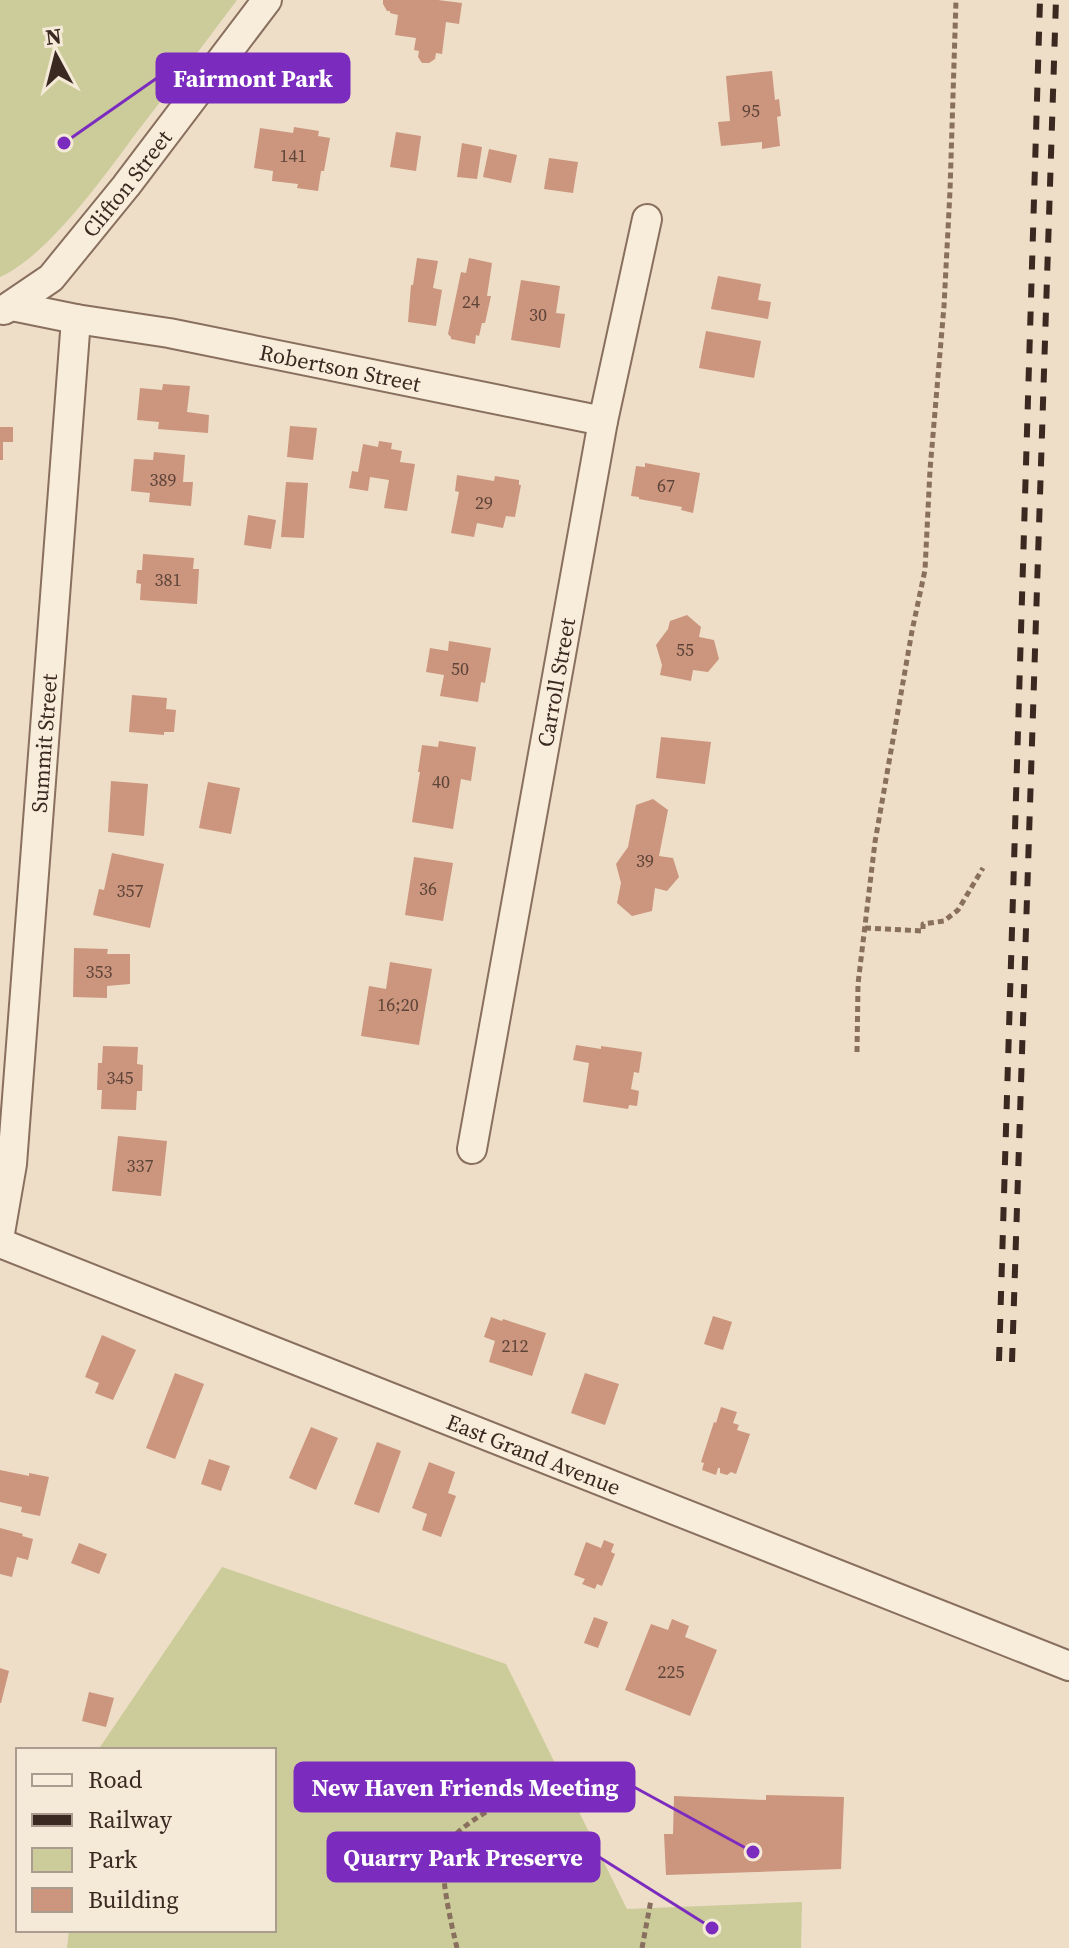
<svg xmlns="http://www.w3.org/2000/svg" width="1069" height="1948" viewBox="0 0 1069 1948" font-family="'Source Serif 4',serif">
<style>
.green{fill:#cccc9b}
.building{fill:#cb957e}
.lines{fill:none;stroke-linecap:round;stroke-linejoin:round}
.minor-casing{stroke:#896f5d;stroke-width:32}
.path{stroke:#896f5d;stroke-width:5;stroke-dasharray:6 4;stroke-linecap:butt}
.minor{stroke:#f8ecdb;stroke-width:28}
.rail{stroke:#3a2920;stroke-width:6;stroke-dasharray:14 14;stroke-linecap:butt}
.labels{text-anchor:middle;stroke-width:7;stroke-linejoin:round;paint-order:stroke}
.number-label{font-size:18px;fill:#5e4438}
.street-label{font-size:22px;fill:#3a2920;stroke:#f5e9d7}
.leader{fill:none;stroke:#7b2cbf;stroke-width:3}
.callout-dot{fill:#7b2cbf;stroke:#f5e9d7;stroke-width:3}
.callout{fill:#7b2cbf;stroke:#7b2cbf;stroke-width:3}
.callout-label{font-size:24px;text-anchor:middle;font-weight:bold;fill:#fff}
</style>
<rect width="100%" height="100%" fill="#eedec7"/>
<g class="green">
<path d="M0 0H237C204 44 171 88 137 132 105 175 49 255 0 277Z"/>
<path d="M222 1567 506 1664 627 1909 802 1902 801 1948H67L69 1930H274V1750H98Z"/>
</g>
<g class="building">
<path d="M383 0H438L462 3 459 24 446 22 442 54 436 53 435 59 429 63H422L418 57 419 51 414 50 416 38 395 35 398 15 390 13V11H387L383 4Z"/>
<path d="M772 71 775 100 779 99 781 116 777 117 780 146 762 149V142L721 146 718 122 730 121 726 76Z"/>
<path d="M294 127 319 131 318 136 330 138 324 171H321L318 191 297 188 298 184 272 181 273 171 254 168 260 128 293 133Z"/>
<path d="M396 132 421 136 416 171 390 167Z"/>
<path d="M462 143 482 147 477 179 457 177Z"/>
<path d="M489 149 517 155 511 183 483 177Z"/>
<path d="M549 158 578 162 573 193 544 189Z"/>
<path d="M417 258 438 261 433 288 442 290 436 326 408 322 411 285H413Z"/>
<path d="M469 258 492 263 487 296H491L485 323H482L479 336 476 335 475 344 451 339V337L448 334 461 272 466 273Z"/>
<path d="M718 276 761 284 758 300 771 302 768 319 711 309Z"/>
<path d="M521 280 560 286 556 313 565 314 560 348 511 340Z"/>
<path d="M706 331 761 341 754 378 699 368Z"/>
<path d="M163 384 190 386 187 412 209 415 208 433 158 429 159 422 137 420 140 388 162 390Z"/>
<path d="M290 426 317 428 313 460 287 457Z"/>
<path d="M0 427H13V442H3V460H0Z"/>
<path d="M379 441 392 443 391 449 402 451 400 462 415 464 407 511 384 508 389 480 370 477 368 491 349 488 352 471 358 472 363 444 378 447Z"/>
<path d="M154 452 185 455 183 482H193L191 506 149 502 150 493 131 491 134 459 153 460Z"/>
<path d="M645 463 700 473 693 513 681 510 682 507 639 499V497L631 496 636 466 645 467Z"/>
<path d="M457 475 494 481 495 476 519 480V485H521L515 517 506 516 503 528 477 523 474 537 451 533 459 492 455 491Z"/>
<path d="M286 482 308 483 304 538 281 537Z"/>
<path d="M248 515 276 520 271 549 244 545Z"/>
<path d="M143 554 194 558 193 569H199L197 604 140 600 141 584 136 583 137 570H142Z"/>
<path d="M687 615 701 627 699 637 714 640 719 659 708 672 693 670 691 681 660 675 662 665 656 645 668 629 670 621Z"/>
<path d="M449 641 491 648 485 683 481 682 478 702 440 696 444 675 426 672 430 648 448 651Z"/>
<path d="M132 695 167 698 166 709 176 710 174 732H164V735L129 732Z"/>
<path d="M661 737 711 742 705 784 656 778Z"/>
<path d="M439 741 476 747 471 781 461 779 453 829 412 822 420 772H418L422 745 438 747Z"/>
<path d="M111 781 148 784 144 836 108 832Z"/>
<path d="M208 782 240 788 231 834 199 828Z"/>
<path d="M653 799 668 810 659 856 673 858 679 877 667 891 655 888 652 911 632 916 617 903 621 883 616 864 628 847 636 805Z"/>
<path d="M112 853 164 864 150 928 93 915 99 889 104 890Z"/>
<path d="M414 857 453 863 443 921 405 915Z"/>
<path d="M74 948 108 949 107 954H130V984L107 986V998L73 997Z"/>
<path d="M390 962 432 969 419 1045 361 1036 369 986 386 989Z"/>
<path d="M576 1045 601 1049V1046L642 1052 639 1073 634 1072 631 1089 639 1091 637 1106 629 1105 628 1109 583 1102 589 1063 573 1060Z"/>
<path d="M103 1046 138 1047 137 1064 143 1065 142 1091H137L136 1110 101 1109 102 1090H97L98 1063H102Z"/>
<path d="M118 1136 167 1141 161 1196 112 1191Z"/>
<path d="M713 1316 732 1322 723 1350 704 1344Z"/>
<path d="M491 1317 502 1321 503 1319 546 1333 532 1376 489 1362 495 1341 484 1337Z"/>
<path d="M102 1335 136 1350 113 1400 95 1393 99 1383 85 1377Z"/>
<path d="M175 1373 204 1384 175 1459 146 1448Z"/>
<path d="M585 1373 619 1384 605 1425 571 1413Z"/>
<path d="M721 1407 737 1412 733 1423 739 1425 737 1430 750 1434 736 1474 731 1472 727 1475 720 1473V1468H718L716 1475 702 1470 704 1463 701 1462 714 1422 716 1423Z"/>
<path d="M311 1427 338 1438 316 1490 289 1478Z"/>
<path d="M377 1442 401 1451 379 1513 354 1504Z"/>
<path d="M209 1459 230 1466 221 1491 201 1484Z"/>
<path d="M429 1462 455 1472 448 1493 456 1496 441 1537 422 1530 427 1514 412 1508Z"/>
<path d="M0 1470 29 1476V1473L49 1477 40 1516 21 1512 22 1507 0 1502Z"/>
<path d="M0 1528 23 1534 22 1536 33 1539 28 1560 17 1557 12 1577 0 1574Z"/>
<path d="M604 1540 614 1544 611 1552 615 1554 602 1586 597 1584 595 1589 582 1584 585 1579 574 1575 586 1542 601 1548Z"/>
<path d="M79 1543 107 1554 99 1574 71 1563Z"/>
<path d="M594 1617 608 1622 598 1648 584 1643Z"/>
<path d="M672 1619 689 1626 685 1637 717 1650 690 1716 625 1690 651 1624 668 1630Z"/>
<path d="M0 1668 9 1671 1 1703H0Z"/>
<path d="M89 1692 114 1698 106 1727 82 1721Z"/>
<path d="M766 1795 844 1797 841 1869 666 1875 664 1834H673L674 1796 766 1800Z"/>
</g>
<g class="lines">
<defs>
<g id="minor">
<path id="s1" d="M12 306 76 319 169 333 603 421"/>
<path id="s2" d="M4 310 51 278 126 186 267 0"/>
<path id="s3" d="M472 1149 603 421 647 219"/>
<path id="s4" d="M0 1233 12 1164 76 319"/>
<path id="s5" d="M0 1243 1069 1666"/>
</g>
</defs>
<use href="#minor" class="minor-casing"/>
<g class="path">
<path d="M865 928 923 931V924L944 921 958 910 983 868"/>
<path d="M857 1052 858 984 875 842 912 631 925 570 930 470 944 306 950 191 956 0"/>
<path d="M457 1948C452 1927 437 1865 446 1847 456 1829 479 1817 495 1806"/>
<path d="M642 1948 651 1900"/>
</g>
<use href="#minor" class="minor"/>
<g class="rail">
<path d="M999 1361 1040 0"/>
<path d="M1012 1362 1056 0"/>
</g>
</g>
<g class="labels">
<g class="number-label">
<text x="751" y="117">95</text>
<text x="293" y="162">141</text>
<text x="471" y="308">24</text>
<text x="538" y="321">30</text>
<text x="163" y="486">389</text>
<text x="666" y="492">67</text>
<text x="484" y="509">29</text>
<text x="168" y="586">381</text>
<text x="685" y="656">55</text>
<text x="460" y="675">50</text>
<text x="441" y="788">40</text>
<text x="645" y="867">39</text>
<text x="428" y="895">36</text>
<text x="130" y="897">357</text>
<text x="99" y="978">353</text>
<text x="398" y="1011">16;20</text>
<text x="120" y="1084">345</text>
<text x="140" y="1172">337</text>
<text x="515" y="1352">212</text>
<text x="671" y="1678">225</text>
</g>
<g class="street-label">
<text dy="8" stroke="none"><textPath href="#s2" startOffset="178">Clifton Street</textPath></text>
<text dy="8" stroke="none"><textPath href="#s1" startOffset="334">Robertson Street</textPath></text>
<text dy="8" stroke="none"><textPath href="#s3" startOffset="474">Carroll Street</textPath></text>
<text dy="8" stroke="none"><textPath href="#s4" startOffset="492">Summit Street</textPath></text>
<text dy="8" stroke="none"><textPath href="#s5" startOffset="574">East Grand Avenue</textPath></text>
</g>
</g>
<path class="leader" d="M64 143L157 78M753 1852L634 1787M712 1928L599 1857"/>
<g class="callout-dot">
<circle cx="64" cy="143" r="8"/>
<circle cx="753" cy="1852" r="8"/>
<circle cx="712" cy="1928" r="8"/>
</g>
<g class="callout">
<rect x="157" y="54" width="192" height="48" rx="8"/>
<rect x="295" y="1763" width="339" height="48" rx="8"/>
<rect x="328" y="1833" width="271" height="48" rx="8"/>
</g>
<g class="callout-label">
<text x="253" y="87">Fairmont Park</text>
<text x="465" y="1796">New Haven Friends Meeting</text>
<text x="463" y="1866">Quarry Park Preserve</text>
</g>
<rect x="16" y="1748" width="260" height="184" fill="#f5e9d7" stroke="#aa9c8e" stroke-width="2"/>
<rect x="32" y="1774" width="40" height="12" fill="#f8ecdb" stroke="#aa9c8e" stroke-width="2"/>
<text x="88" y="1788" font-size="24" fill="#3a2920">Road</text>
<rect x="32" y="1814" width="40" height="12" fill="#3a2920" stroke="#aa9c8e" stroke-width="2"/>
<text x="88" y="1828" font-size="24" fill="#3a2920">Railway</text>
<rect x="32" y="1848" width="40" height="24" fill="#cccc9b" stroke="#aa9c8e" stroke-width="2"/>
<text x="88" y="1868" font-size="24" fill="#3a2920">Park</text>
<rect x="32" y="1888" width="40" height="24" fill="#cb957e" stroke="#aa9c8e" stroke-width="2"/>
<text x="88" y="1908" font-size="24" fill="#3a2920">Building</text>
<g transform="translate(56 56) rotate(353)" stroke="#f5e9d7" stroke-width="6" paint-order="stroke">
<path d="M0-6L14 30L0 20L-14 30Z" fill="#3a2920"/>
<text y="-12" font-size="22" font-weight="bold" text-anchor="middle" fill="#3a2920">N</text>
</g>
</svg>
